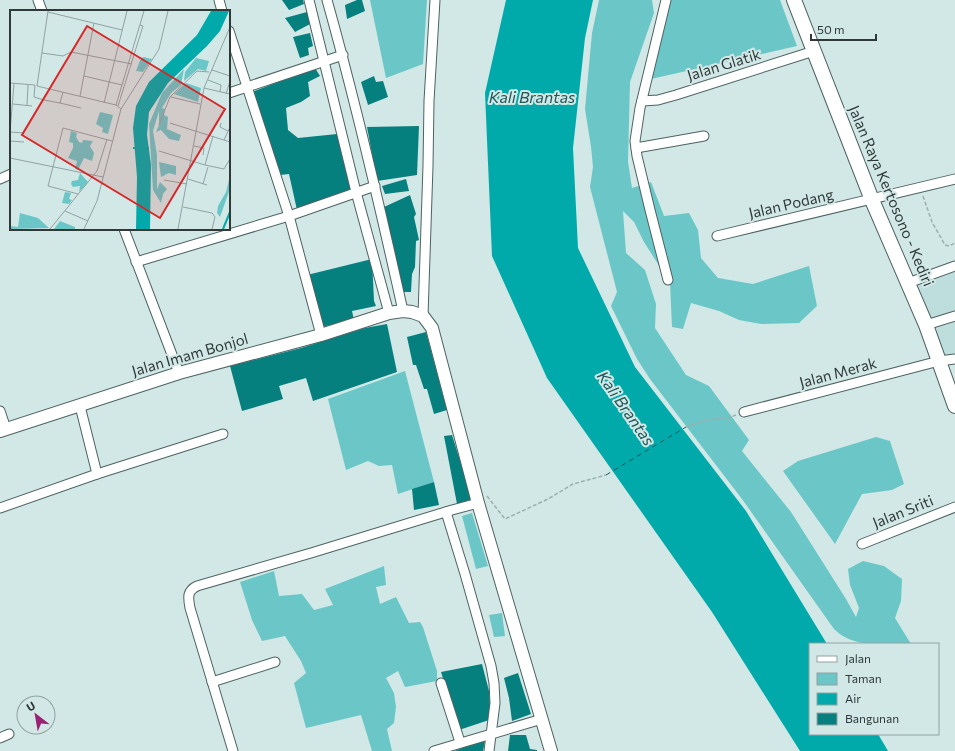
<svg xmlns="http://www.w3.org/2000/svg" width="955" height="751" viewBox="0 0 955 751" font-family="Commissioner,sans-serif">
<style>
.built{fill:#bddedd}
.green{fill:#6bc7c7}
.water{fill:#0aa}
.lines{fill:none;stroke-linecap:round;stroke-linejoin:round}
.ferry{stroke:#205858;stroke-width:1;stroke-dasharray:5 4;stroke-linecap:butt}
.building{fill:#067f7f}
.minor-casing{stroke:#4e6262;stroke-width:11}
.major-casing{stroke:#4e6262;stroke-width:14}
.highway-casing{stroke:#4e6262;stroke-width:16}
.path{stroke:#9dafae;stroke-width:1.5;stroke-dasharray:4 2;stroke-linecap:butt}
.minor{stroke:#fff;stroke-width:9}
.major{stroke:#fff;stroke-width:12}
.highway{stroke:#fff;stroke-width:14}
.labels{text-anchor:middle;stroke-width:4;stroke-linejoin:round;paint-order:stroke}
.street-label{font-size:15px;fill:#303938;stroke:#d1e8e7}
.water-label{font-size:16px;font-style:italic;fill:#205858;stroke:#d1e8e7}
.inset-river{fill:none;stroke:#0aa;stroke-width:2}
.inset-road{fill:none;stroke:#91a2a1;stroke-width:1}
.view{fill:#d62828;fill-opacity:0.15;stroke:#d62828;stroke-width:2}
.inset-edge{fill:none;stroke:#303938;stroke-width:2}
</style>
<rect width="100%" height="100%" fill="#d1e8e7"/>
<path class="built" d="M955 264V359L944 362 913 280Z"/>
<g class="green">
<path d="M370 0H427L423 64 386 78Z"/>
<path d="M599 0H652L654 13 630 82 628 162 632 188 651 182 664 216 689 213 698 230 701 258 718 278 753 284 809 266 817 306 799 323 761 324 739 320 719 311 691 303 683 329 672 327 670 283 644 242 634 222 623 211 626 253 645 270 656 304 655 328 686 375 709 386 749 440 742 451 791 512 846 599 856 617 859 608 850 585 848 569 863 561 884 566 902 579 901 601 895 618 911 644C885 644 854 649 834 629L742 499 650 379 637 359 611 306 617 292 590 187 593 167 591 147 585 109 592 33Z"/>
<path d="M671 0H780L797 46 651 79Z"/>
<path d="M405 371 434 482 398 494 392 465 379 466 368 461 346 470 328 399Z"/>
<path d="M876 437 890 441 904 484 892 490 862 494 835 544 783 471 798 461Z"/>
<path d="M472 513 488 566 476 569 462 516Z"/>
<path d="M384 566 386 585 376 587 380 604 396 597 409 623 420 622 423 627 437 671V681L405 687 398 671 386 678 394 693 396 707 394 723 387 729 392 751H372L361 715 306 728 294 683 306 673 301 661 285 636 262 641 252 620 240 582 274 571 279 596 302 594 314 610 333 605 325 589Z"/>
<path d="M502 613 505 636 494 637 489 615Z"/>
</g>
<path class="water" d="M506 0H593L585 38 573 148 578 248 635 367 746 511 827 644H810V734H878L888 751H800L712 612 547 378 492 256 485 93Z"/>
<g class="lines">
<path class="ferry" d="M606 475 686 427"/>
</g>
<g class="building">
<path d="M282 0H303L304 4 289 10Z"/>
<path d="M357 0H362L365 11 347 19 345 5Z"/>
<path d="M307 12 312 23 295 32 285 18Z"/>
<path d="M310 33 313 46 308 48 309 55 300 58 293 37Z"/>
<path d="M315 68 320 76 308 82 310 96 301 102 286 108 288 130 298 138 337 134 352 189 297 210 289 174 280 175 252 92Z"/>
<path d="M374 76 376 82 383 81 388 97 368 105 361 82Z"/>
<path d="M419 126 417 175 377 181 367 127Z"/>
<path d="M406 179 409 191 385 194 382 186Z"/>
<path d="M410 195 416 214 414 217 419 240 416 241 415 267 412 274 411 292H402L384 207Z"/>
<path d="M372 259 374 301 376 306 352 311 354 320 321 327 307 275Z"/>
<path d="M387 324 397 372 313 401 306 378 279 386 283 399 242 411 230 366 301 348 365 328Z"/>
<path d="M426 332 447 410 434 414 427 389H424L416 365H413L407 337Z"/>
<path d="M452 435 472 499 457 504 444 436Z"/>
<path d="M434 482 439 505 414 510 412 489Z"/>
<path d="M482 664 489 691 490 706 489 720 459 730 441 672Z"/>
<path d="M518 673 531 714 512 721 509 698 504 678Z"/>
<path d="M510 735H526L530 749 537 750V751H508Z"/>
<path d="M485 740 483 751H454Z"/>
</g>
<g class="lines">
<defs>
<g id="minor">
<path d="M38 0 42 11"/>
<path d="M219 0 222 11"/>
<path d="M309 0 356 192 389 313"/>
<path d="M327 0C356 103 380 207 403 311"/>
<path d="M666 0 640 108 635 141 637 156 650 210 668 280"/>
<path d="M229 31 289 216 321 335"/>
<path d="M229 93 343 55"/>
<path d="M642 101 658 100 676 95 814 51"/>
<path d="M636 148 704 136"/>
<path d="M0 179 11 174"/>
<path d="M124 229 179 373"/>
<path d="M717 236 955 179"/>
<path d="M136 262 289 216 375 186"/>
<path d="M908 283 955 266"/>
<path d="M423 316 428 166 429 101 435 0"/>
<path d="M926 325 955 316"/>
<path d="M0 411 6 429"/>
<path d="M744 412 939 361 955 359"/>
<path d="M97 474 223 434"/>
<path d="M0 508 97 474 80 406"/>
<path d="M446 512 465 574 491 666 494 683 495 703 489 751"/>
<path d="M862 544 955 507"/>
<path d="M212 682 275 662"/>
<path d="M441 683 460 742"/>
<path d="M0 738 9 734"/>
<path d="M233 751 190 608C188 597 187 591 197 586L311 553 452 510 478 503"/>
<path d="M434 751 542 719"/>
</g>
<path id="major" d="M0 431 179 373 321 335 389 313 403 311 412 312 423 316 432 328 478 503 551 751"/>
<path id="highway" d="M794 0 872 200 926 325 955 406"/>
</defs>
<use href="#minor" class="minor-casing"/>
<use href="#major" class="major-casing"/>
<use href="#highway" class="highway-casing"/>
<g class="path">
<path d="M923 196 932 222 945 245 949 246 955 243"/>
<path d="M686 427 706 420 728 418 736 415"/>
<path d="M487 496 505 519 548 499 573 484 606 475"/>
</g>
<use href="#minor" class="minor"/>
<use href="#major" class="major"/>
<use href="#highway" class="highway"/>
</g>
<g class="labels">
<g class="street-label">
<text transform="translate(724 65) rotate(-17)" y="5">Jalan Glatik</text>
<text transform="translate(891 196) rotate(67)" y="5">Jalan Raya Kertosono - Kediri</text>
<text transform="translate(791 204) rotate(-13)" y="5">Jalan Podang</text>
<text transform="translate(190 355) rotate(-16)" y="5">Jalan Imam Bonjol</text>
<text transform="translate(838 373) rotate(-15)" y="5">Jalan Merak</text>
<text transform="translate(903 512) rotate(-22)" y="5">Jalan Sriti</text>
</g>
<g class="water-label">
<text x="532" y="103">Kali Brantas</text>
<text transform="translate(626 408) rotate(55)" y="6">Kali Brantas</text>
</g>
</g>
<g transform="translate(10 10)">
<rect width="220" height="220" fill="#d1e8e7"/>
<path d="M134 47 142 49 133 62 126 61 131 48ZM186 48 199 51 196 61 188 59 174 71 175 62ZM174 59 171 75 161 83 152 98 155 99 154 105 158 107 157 119 171 125 169 131 159 129 151 120 146 122 149 115V101L143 121 147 145V179L150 172 157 179 153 184 151 193 143 180 139 114 152 83ZM176 73 191 78 188 92 164 84ZM90 102 103 105 98 124 92 122 93 118 86 114ZM61 121 67 123 66 127 69 132 72 133 73 130 83 131 80 136 84 143 82 151 74 148 68 160 65 159 67 151 58 148 63 138V133L59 132ZM149 152 166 156V165L159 163 151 167ZM70 163 78 172 69 182 70 176 63 177 61 174 62 171 68 170ZM220 166V179L210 207 207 203 208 196 216 182ZM55 182 61 183 59 189 62 190 59 194 52 193ZM10 203 28 208 39 218 0 219V216L8 217ZM50 211 65 217V219H44Z" fill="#6bc7c7"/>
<path d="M201 1H219L210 21 197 36 158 73 139 102 137 125 141 155 140 219H126L127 167 123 118 126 96 139 72 187 25Z" fill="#0aa"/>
<path class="inset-river" d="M123 138H139M213 219 220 202"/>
<path class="inset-road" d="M38 1 27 76 106 95 111 99 87 191 74 219M38 2 112 20M32 43 53 46 61 42 122 54M202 60 220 66M74 66 112 75M198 70 211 75 210 82M0 73 25 75M25 75 24 87 34 90 50 93 53 82M194 78 220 84M216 84 220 71M70 86 84 13M161 87 190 94M50 93 71 98M94 93 117 1M3 94 22 96M17 95 18 75M106 95 134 1M108 96 133 16 130 15M111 99 149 39 158 1M160 113 220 132M211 113 210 117 218 121M149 115 160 87 187 61 199 62M0 122 4 74M0 122 14 123M214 130 220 117M0 131 14 132M184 136 194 138 193 145M149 141 195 155 203 126M0 148 93 167M195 155 214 159 220 149M178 169 197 175M154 170 177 174M193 174 198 157M68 184 38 176 53 118 102 131M173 197 202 203 205 207 202 219M55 201 78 211M40 219 87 161 97 129M168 219 194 78 220 17"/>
<path class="view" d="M77 16 215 99 150 208 12 125Z"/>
<rect width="220" height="220" class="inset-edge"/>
</g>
<rect x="809" y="643" width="130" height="92" fill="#d1e8e7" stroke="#91a2a1"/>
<rect x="817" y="656" width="20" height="6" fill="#ffffff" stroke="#91a2a1"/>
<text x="845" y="663" font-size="12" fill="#303938">Jalan</text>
<rect x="817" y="673" width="20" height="12" fill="#6bc7c7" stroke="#91a2a1"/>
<text x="845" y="683" font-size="12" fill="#303938">Taman</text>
<rect x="817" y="693" width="20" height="12" fill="#00aaaa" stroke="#91a2a1"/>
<text x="845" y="703" font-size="12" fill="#303938">Air</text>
<rect x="817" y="713" width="20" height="12" fill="#067f7f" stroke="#91a2a1"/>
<text x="845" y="723" font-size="12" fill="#303938">Bangunan</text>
<g transform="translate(36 715) rotate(329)"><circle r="19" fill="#d1e8e7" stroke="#91a2a1"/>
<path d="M0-3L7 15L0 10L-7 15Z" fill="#9e2074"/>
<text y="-6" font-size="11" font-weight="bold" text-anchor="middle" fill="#303938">U</text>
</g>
<path d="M811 34v6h65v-6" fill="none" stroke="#303938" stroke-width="2"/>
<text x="817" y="34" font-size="12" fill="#303938" stroke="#d1e8e7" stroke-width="3" paint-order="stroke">50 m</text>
</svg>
